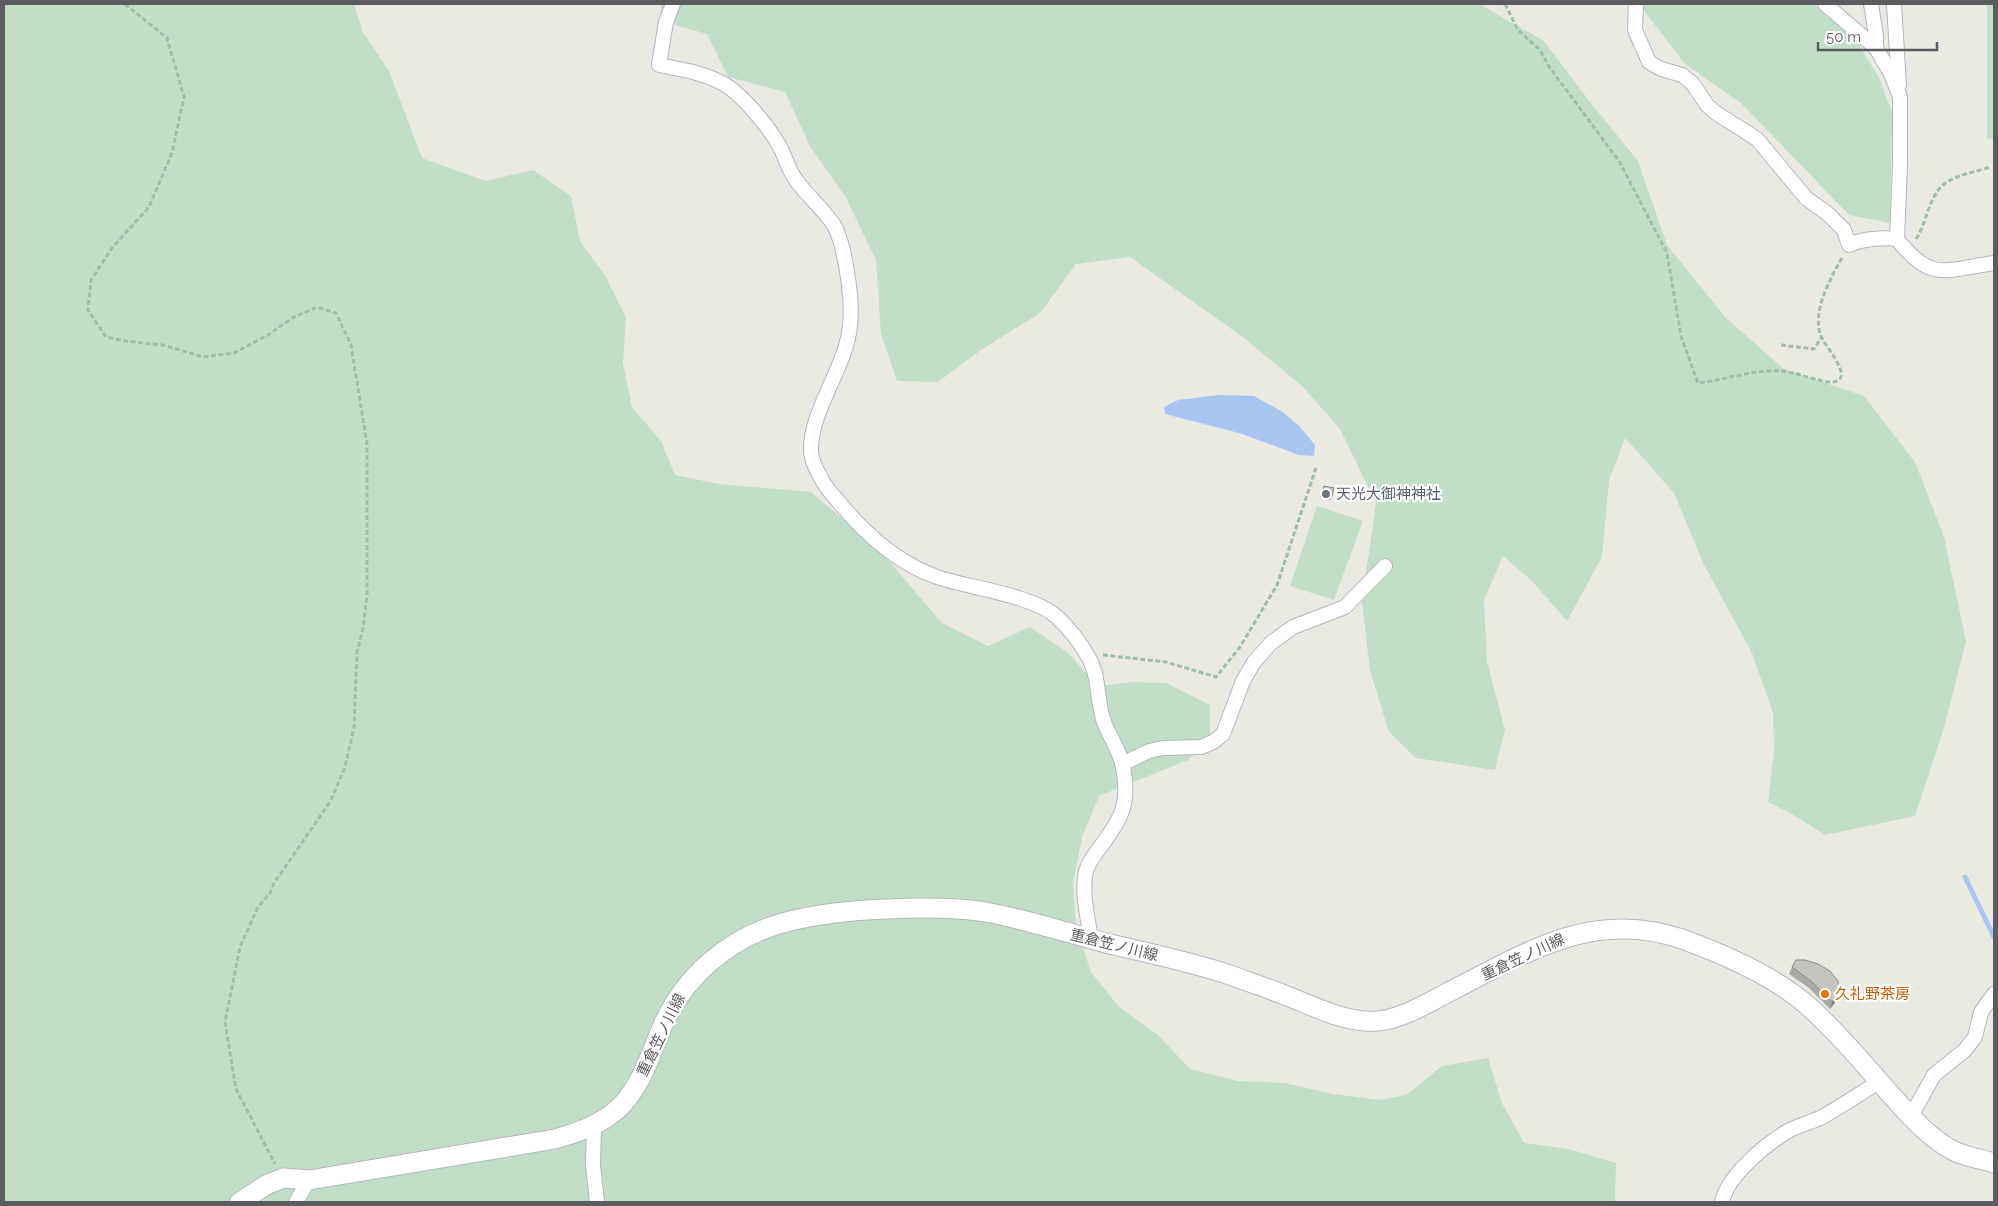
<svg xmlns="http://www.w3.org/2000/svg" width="1998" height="1206" viewBox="0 0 1998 1206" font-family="Raleway,'Noto Sans JP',sans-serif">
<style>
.green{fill:#c1dfc6}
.water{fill:#a9c6f3}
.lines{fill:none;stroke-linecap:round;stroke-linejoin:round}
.stream{stroke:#a9c6f3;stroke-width:5}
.minor-casing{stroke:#b4b6ba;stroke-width:16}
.secondary-casing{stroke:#b5b7bc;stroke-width:21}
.path{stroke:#9bbfac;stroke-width:3;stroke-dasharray:5 2.5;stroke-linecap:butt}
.minor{stroke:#fff;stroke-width:14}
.secondary{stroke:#fff;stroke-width:19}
.wall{fill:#aaa9a3}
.shaded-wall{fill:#8b8985}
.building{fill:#c6c4be;stroke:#8b8985}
.worship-dot{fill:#6b7280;stroke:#fff;stroke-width:2}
.food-dot{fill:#e8710a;stroke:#fff;stroke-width:2}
.labels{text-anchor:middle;stroke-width:4.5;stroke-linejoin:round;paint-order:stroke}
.worship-label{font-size:15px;fill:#5b616d;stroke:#fff;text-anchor:start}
.street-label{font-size:15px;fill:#5a5c60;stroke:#fff}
.food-label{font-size:15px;fill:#c56008;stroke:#fff;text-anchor:start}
</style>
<rect width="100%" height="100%" fill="#ebeae2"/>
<g class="green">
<path d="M4 4H354L363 32 389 71 422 158 486 181 533 170 571 196 580 241 606 277 626 318 623 363 632 407 661 441 675 475 719 484 811 492 881 552 942 623 988 646 1030 627 1068 653 1098 686 1133 682 1166 683 1210 705V741L1188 760 1099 796 1082 837 1073 883 1076 928 1091 972 1119 1007 1158 1035 1190 1069 1238 1081 1285 1083 1333 1094 1380 1100 1406 1095 1442 1066 1488 1058 1502 1103 1524 1143 1569 1149 1616 1163 1615 1202H4Z"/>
<path d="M661 4H1479L1544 41 1590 102 1638 161 1667 245 1726 318 1784 369 1864 396 1915 462 1944 537 1966 641 1944 728 1915 816 1825 835 1792 814 1768 802 1774 751 1773 713 1752 653 1704 565 1674 493 1625 438 1609 480 1602 557 1567 621 1532 581 1503 556 1484 600 1487 662 1505 730 1495 770 1416 758 1389 732 1370 671 1362 601 1376 503 1340 429 1303 387 1244 338 1130 257 1076 264 1040 313 981 350 938 382 897 381 881 334 876 260 845 196 811 148 785 92 728 77 707 34 678 26 661 13Z"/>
<path d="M1639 4H1814L1858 43 1879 78 1892 112 1890 223 1849 215 1742 104 1685 64Z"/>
<path d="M1987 4H1994V138L1987 139Z"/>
<path d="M1317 506 1363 521 1334 600 1290 586Z"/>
</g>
<path class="water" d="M1218 395 1254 396 1283 412 1300 427 1315 445 1314 456 1299 455 1239 433 1165 414 1164 407 1178 400Z"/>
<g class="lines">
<path class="stream" d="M1965 877 1994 937"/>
<defs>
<g id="minor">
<path d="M673 4 666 22 659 65C679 69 701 72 720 82 741 92 770 128 781 149 786 159 789 171 796 180 806 195 829 214 836 229 846 252 853 301 850 326 846 368 810 410 811 451 811 459 817 471 821 478 825 487 832 494 838 501 865 534 897 563 937 577 969 588 1033 595 1057 617 1069 628 1081 644 1089 658 1099 676 1097 699 1103 719 1108 735 1120 750 1123 767 1130 803 1122 818 1101 846 1095 854 1089 861 1086 871 1081 892 1088 918 1091 939"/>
<path d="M1636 4 1635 30 1649 62 1661 69 1682 75 1692 83 1707 105 1716 113 1757 139 1806 198 1828 214 1844 230 1849 245C1862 239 1882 237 1897 239"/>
<path d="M1825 4 1876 48 1891 74 1900 97V164L1897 239C1931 283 1946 270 1994 263"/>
<path d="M1871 4 1876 36V48"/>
<path d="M1894 4 1899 85"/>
<path d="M1122 764 1149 751 1163 748 1201 747 1213 742 1223 734 1243 681 1254 662 1271 643 1293 627 1345 607 1385 566"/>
<path d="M1911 1116 1934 1075 1965 1050 1975 1037 1981 1012 1994 994"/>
<path d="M594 1126 593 1165 597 1202"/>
<path d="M296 1202 309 1180"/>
<path d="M1722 1202C1727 1176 1766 1144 1788 1131 1799 1125 1813 1122 1824 1116 1843 1105 1861 1093 1879 1082"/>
</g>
<path id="secondary" d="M240 1202 266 1185 283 1178 309 1180 555 1139C579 1132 603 1124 621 1106 643 1083 651 1052 663 1025 685 976 727 940 779 924 823 911 873 909 919 908 941 908 964 908 985 912 1026 919 1067 933 1106 943 1147 953 1188 961 1227 974 1246 981 1264 987 1282 994 1312 1005 1345 1024 1378 1021 1401 1019 1426 1004 1447 993 1524 954 1592 908 1682 939 1723 954 1774 976 1807 1005 1838 1033 1865 1065 1892 1096 1910 1116 1930 1139 1954 1151 1966 1157 1981 1159 1994 1163"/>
</defs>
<use href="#minor" class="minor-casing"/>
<use href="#secondary" class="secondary-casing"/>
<g class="path">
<path d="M125 4 167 38 184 97 172 153 149 207 112 248 91 280 88 310 106 337 125 341 163 345 203 357 234 353 268 335 292 318 317 307 336 313 351 345 367 444V595L363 629 357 652 354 728 345 767 330 802 274 883 270 893 258 907 240 947 225 1022 236 1089 275 1164"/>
<path d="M1505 4 1518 30 1540 50 1550 68 1619 161 1667 253 1681 336 1698 383C1726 380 1753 369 1781 371 1796 372 1822 383 1833 382 1857 379 1822 344 1820 333 1813 309 1831 277 1842 258"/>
<path d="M1916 239C1926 224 1927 206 1937 192 1946 176 1973 173 1990 167"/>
<path d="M1781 345 1814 349 1821 338"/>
<path d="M1103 655 1166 662 1216 677 1240 647 1277 585 1316 468"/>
</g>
<use href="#minor" class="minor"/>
<use href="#secondary" class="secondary"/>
</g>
<g class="wall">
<path d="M1324 486 1334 488 1330 500 1320 497Z"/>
<path d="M1792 967 1830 971 1837 1000 1830 1009 1809 988 1789 974Z"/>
</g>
<path class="shaded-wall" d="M1839 993 1837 1000 1830 1009 1832 1002Z"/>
<g class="building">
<path d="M1324 486 1334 488 1332 496 1322 494Z"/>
<path d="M1796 960H1805L1818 964 1830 971 1838 981 1839 993 1832 1002 1811 981 1792 967Z"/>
</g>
<circle class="worship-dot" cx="1326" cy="494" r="5"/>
<circle class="food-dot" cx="1825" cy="994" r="5"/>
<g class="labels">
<g class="worship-label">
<text x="1336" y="499">天光大御神神社</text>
</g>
<g class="street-label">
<text transform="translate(1114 945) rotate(14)" y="5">重倉笠ノ川線</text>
<text transform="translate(1523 957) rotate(-25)" y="5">重倉笠ノ川線</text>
<text transform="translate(661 1035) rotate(-64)" y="5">重倉笠ノ川線</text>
</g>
<g class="food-label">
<text x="1835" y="999">久礼野茶房</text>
</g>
</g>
<rect width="1998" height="1206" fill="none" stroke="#5a5c60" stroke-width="10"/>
<path d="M1818 42v8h119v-8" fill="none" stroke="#5a5c60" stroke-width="2.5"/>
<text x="1826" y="42" font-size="15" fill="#5a5c60" stroke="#ffffff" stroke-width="4" paint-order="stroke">50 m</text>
</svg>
